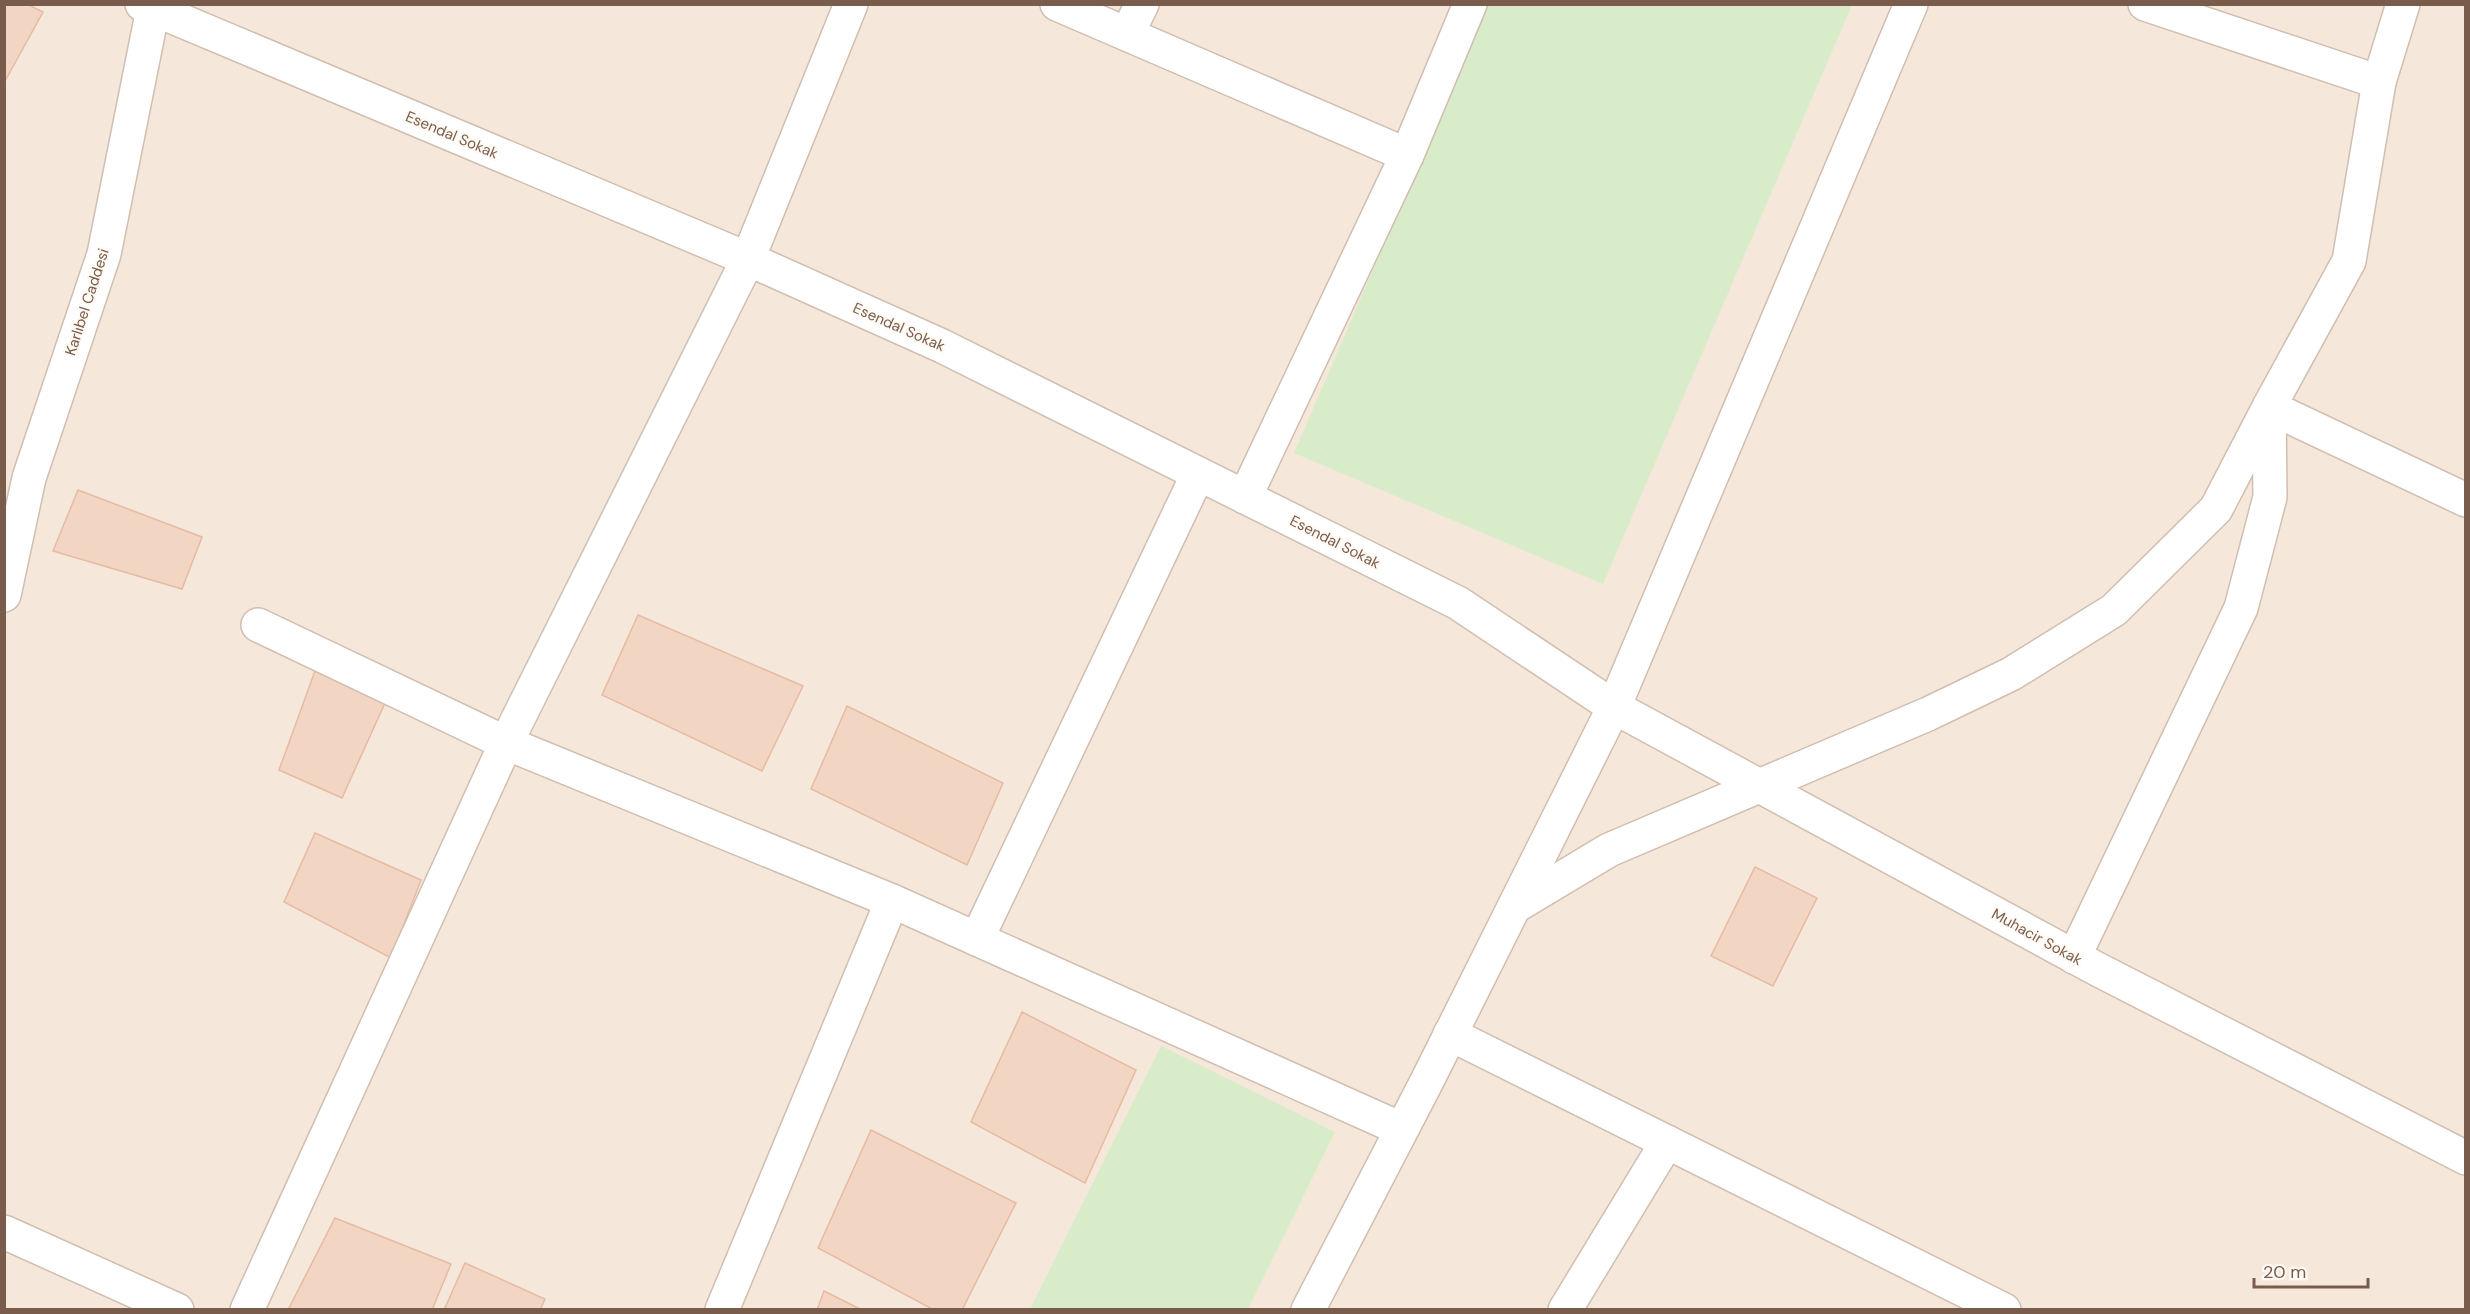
<svg xmlns="http://www.w3.org/2000/svg" width="2470" height="1314" viewBox="0 0 2470 1314" font-family="'DM Sans',sans-serif">
<style>
.residential{fill:#f5e8da}
.green{fill:#d8ecc9}
.building{fill:#f3d5c3;stroke:#e6bba3;stroke-width:1.5}
.lines{fill:none;stroke-linecap:round;stroke-linejoin:round}
.minor-casing{stroke:#d1beb0;stroke-width:36}
.minor{stroke:#fff;stroke-width:33}
.labels{text-anchor:middle;stroke-width:4.5;stroke-linejoin:round;paint-order:stroke}
.street-label{font-size:15px;fill:#7a5c4d;stroke:#fffaf3}
</style>
<rect width="100%" height="100%" fill="#fdf6ec"/>
<rect class="residential" x="5" y="5" width="2460" height="1304"/>
<g class="green">
<path d="M1487 5H1852L1603 584 1294 453Z"/>
<path d="M1161 1046 1335 1132 1248 1309H1030Z"/>
</g>
<g class="building">
<path d="M4 4H27L43 12 4 83Z"/>
<path d="M78 490 202 537 182 589 53 551Z"/>
<path d="M638 615 803 686 762 771 602 695Z"/>
<path d="M315 671 385 703 342 798 279 770Z"/>
<path d="M847 706 1003 783 967 865 811 789Z"/>
<path d="M315 833 421 880 391 958 284 902Z"/>
<path d="M1755 867 1817 898 1773 986 1711 956Z"/>
<path d="M1022 1012 1136 1070 1085 1183 971 1122Z"/>
<path d="M871 1130 1016 1203 962 1310H934L818 1248Z"/>
<path d="M335 1218 451 1264 432 1310H288Z"/>
<path d="M465 1263 545 1299 540 1310H444Z"/>
<path d="M824 1291 862 1310H817Z"/>
</g>
<g class="lines">
<defs>
<g id="minor">
<path d="M142 4 748 259 942 346 1458 603 1614 707 2097 969 2466 1158"/>
<path d="M1057 4 1407 155"/>
<path d="M2145 4 2379 82"/>
<path d="M1127 34 1142 4"/>
<path d="M1245 497 1407 155 1470 4"/>
<path d="M4 595 29 478 104 254 154 4"/>
<path d="M258 625 506 743 892 901 1401 1129"/>
<path d="M1514 907 1609 850 1928 714 2011 674 2114 610 2216 509 2269 407 2466 500"/>
<path d="M977 939 1198 474"/>
<path d="M2074 957 2241 608 2270 497 2269 407 2349 261 2379 82 2403 4"/>
<path d="M1450 1034 2004 1310"/>
<path d="M4 1232 177 1310"/>
<path d="M247 1310 506 743 748 259 851 4"/>
<path d="M722 1310 892 901"/>
<path d="M1308 1310 1427 1081 1614 707 1911 4"/>
<path d="M1565 1310 1667 1142"/>
</g>
</defs>
<use href="#minor" class="minor-casing"/>
<use href="#minor" class="minor"/>
</g>
<g class="labels">
<g class="street-label">
<text transform="translate(452 135) rotate(23)" y="5">Esendal Sokak</text>
<text transform="translate(87 302) rotate(-72)" y="5">Karlıbel Caddesi</text>
<text transform="translate(899 327) rotate(24)" y="5">Esendal Sokak</text>
<text transform="translate(1335 542) rotate(27)" y="5">Esendal Sokak</text>
<text transform="translate(2037 937) rotate(29)" y="5">Muhacir Sokak</text>
</g>
</g>
<rect width="2470" height="1314" fill="none" stroke="#7a5c4d" stroke-width="12"/>
<path d="M2254 1278v9h114v-9" fill="none" stroke="#7a5c4d" stroke-width="3"/>
<text x="2263" y="1278" font-size="18" fill="#7a5c4d" stroke="#fffaf3" stroke-width="4.5" paint-order="stroke">20 m</text>
</svg>
